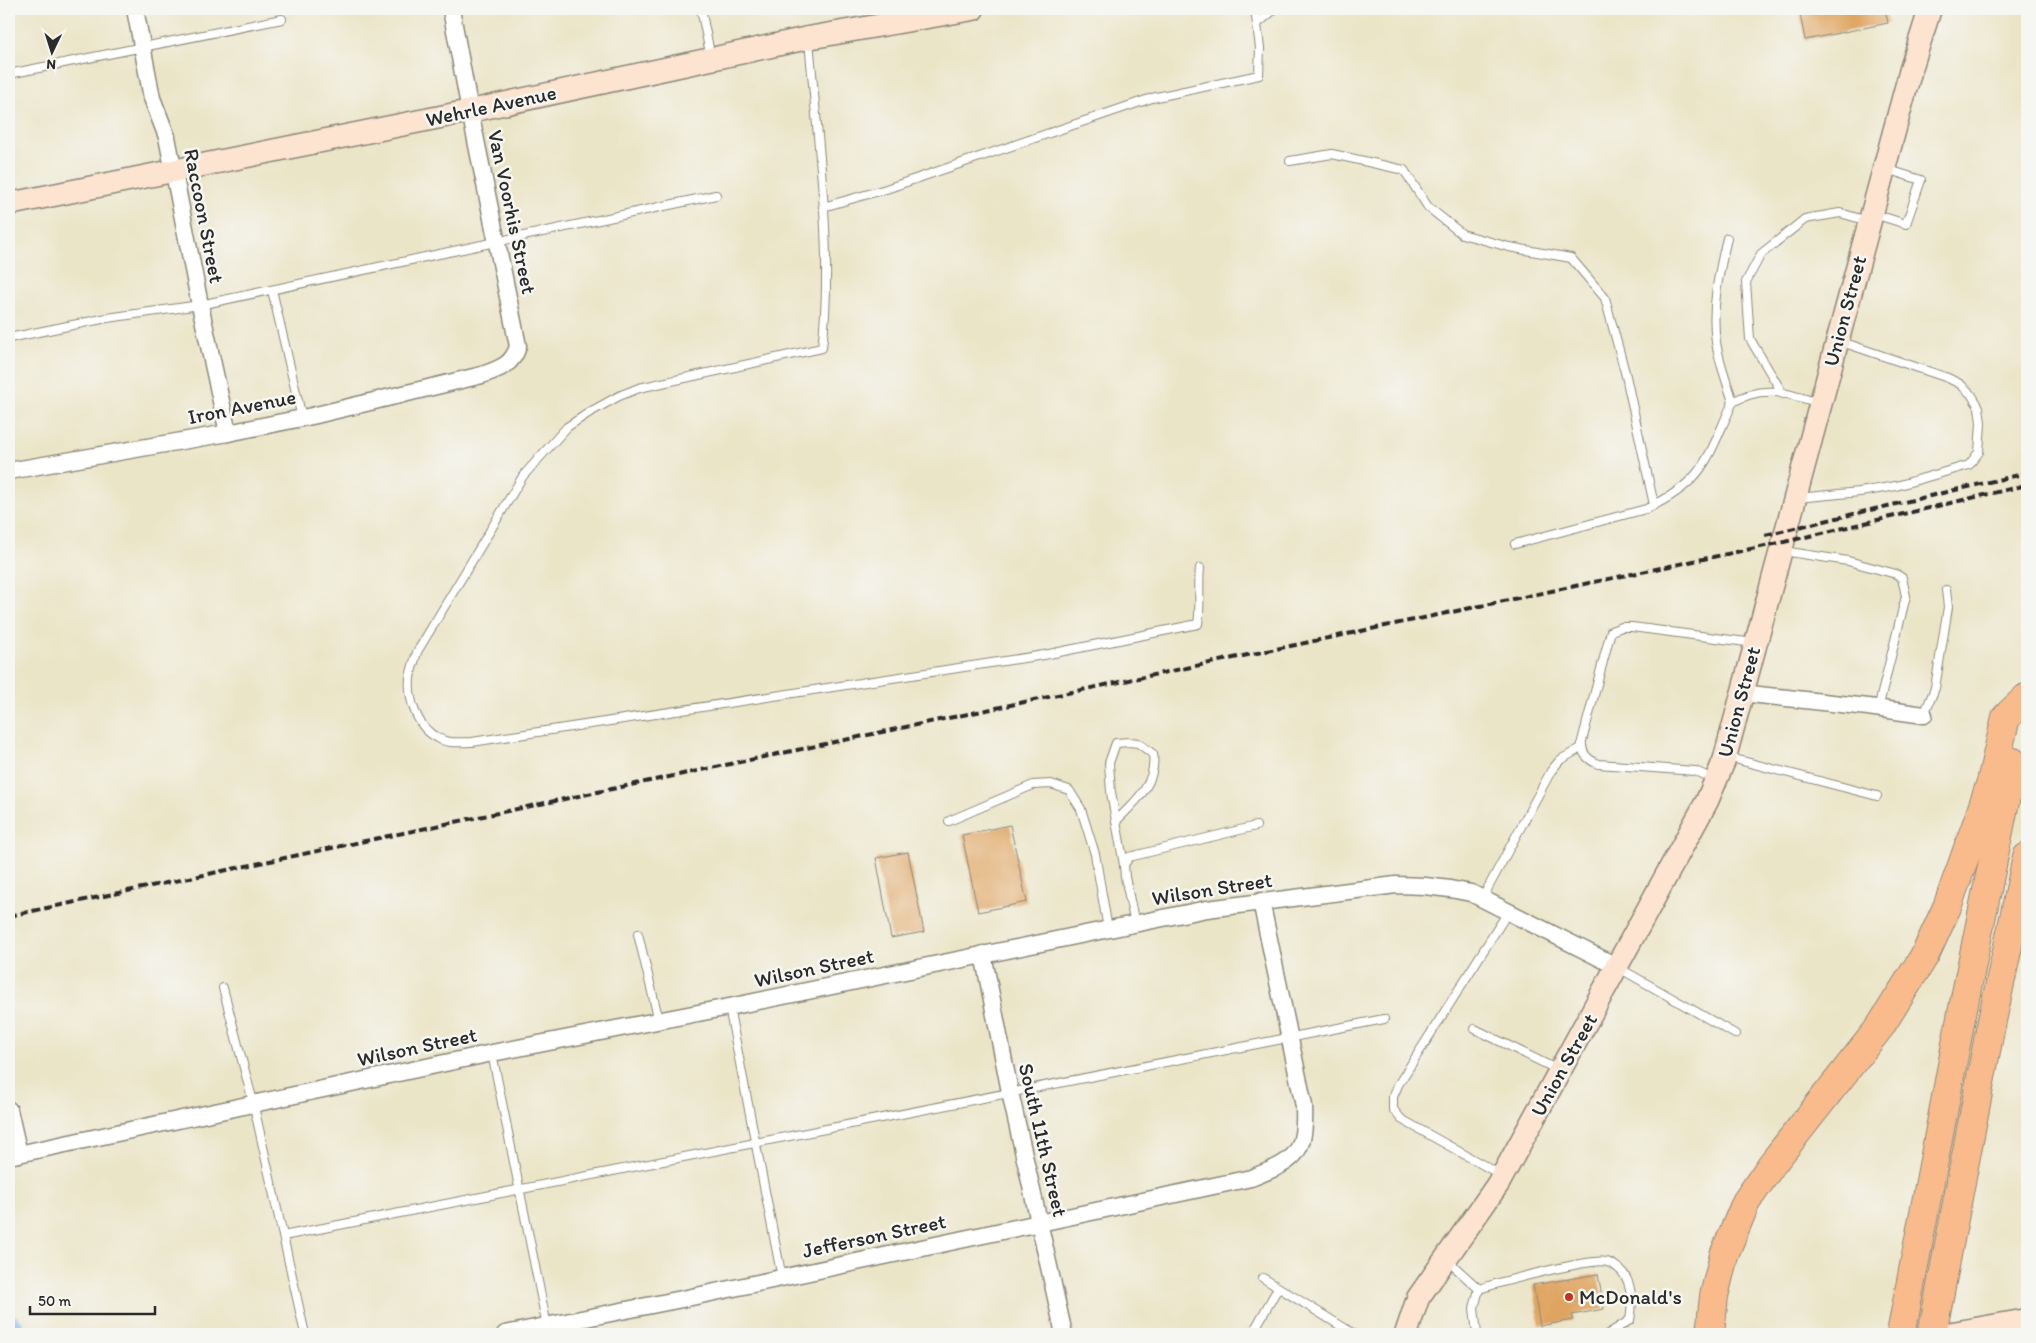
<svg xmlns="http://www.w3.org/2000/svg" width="2036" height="1343" viewBox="0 0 2036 1343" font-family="Itim,sans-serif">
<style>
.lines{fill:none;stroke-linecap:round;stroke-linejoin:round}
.river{stroke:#86bbf5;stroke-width:30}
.building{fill:#dfa461}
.lane-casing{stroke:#8b887a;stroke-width:10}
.street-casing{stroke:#8b887a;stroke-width:19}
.secondary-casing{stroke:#8b887a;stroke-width:25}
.highway-casing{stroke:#8b887a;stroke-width:30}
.lane{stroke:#fff;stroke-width:8}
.street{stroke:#fff;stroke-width:16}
.secondary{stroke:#fde4d1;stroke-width:22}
.highway{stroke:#fabb8c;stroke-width:28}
.rail{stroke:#2b2b2b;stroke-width:4;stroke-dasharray:8 4;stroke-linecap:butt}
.poi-dot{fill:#c8321e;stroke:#f6f6f2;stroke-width:2}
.labels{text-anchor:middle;stroke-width:5;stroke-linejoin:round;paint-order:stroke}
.street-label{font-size:21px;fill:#2b2b2b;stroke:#f6f6f2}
.poi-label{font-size:21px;fill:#2b2b2b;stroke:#f6f6f2;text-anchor:start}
</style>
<rect width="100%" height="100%" fill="#f6f6f2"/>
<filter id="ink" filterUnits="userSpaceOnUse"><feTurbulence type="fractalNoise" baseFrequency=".02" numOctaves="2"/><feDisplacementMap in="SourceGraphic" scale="10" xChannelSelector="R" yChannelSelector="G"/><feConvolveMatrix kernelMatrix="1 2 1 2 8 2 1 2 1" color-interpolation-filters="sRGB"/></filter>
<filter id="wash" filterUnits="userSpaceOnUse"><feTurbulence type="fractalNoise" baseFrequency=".0096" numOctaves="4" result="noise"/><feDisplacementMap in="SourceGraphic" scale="20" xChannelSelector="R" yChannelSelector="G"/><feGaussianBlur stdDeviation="1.12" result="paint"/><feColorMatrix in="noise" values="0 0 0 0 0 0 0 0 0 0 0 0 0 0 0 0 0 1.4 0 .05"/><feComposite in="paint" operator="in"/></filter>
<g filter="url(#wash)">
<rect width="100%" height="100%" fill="#ebe5c8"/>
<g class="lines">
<path class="river" d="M9 1329 10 1334"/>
</g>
<g id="blocks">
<g class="building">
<path d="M1799 9H1885L1888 23 1805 40Z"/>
<path d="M1010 825 1027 902 978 912 962 835Z"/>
<path d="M908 852 924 932 891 938 876 858Z"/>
<path d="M1598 1274 1604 1309 1572 1315 1573 1320 1540 1326 1533 1285Z"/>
</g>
</g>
</g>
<g filter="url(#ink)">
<use href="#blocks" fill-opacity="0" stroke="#8b887a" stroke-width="1"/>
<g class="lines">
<defs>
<g id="lane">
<path d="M701 9 711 58"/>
<path d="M1257 24 1275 9"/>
<path d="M809 40C817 138 834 250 822 348L639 388 619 396 590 412 567 427 523 476 417 652C415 660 411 670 410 678 408 700 417 728 438 738 448 744 460 742 472 742L1044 655 1198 624C1201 606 1198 586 1200 568"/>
<path d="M9 74 282 19"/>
<path d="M1290 161 1332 154 1404 170 1428 207 1462 234 1509 247 1571 258 1605 298 1626 376 1654 505"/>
<path d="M823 207 886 189 1152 98 1259 75 1260 48 1255 9"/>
<path d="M1874 214 1906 224 1921 180 1886 169"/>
<path d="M272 290 302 418"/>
<path d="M9 338 107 318 200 305 716 195"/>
<path d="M1783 394 1750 339 1746 282 1761 254 1805 219 1840 213 1868 221"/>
<path d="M1733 402C1763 384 1787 393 1818 403"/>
<path d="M1797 498 1860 492 1896 486 1969 465 1979 452 1981 423 1979 407 1971 394 1960 384 1948 378 1839 341"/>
<path d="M1515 544 1646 509C1706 481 1707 458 1733 402 1727 382 1719 362 1716 342 1711 307 1719 272 1727 238"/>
<path d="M1783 551 1848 561 1896 574 1902 578 1906 596 1878 709"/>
<path d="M1924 715 1935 688 1948 607 1946 590"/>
<path d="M1130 742 1138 743 1153 754C1157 784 1135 802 1116 821L1111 792 1109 763 1116 743Z"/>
<path d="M1727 757 1877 796"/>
<path d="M1713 779 1695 771 1598 764C1587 759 1581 753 1582 741L1611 631 1622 627H1632L1754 643"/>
<path d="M949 821 1033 785 1051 784 1069 790 1081 809 1095 854 1108 929"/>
<path d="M1116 821 1124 865"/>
<path d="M1482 899 1551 771 1560 760 1581 748"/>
<path d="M1135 924 1125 877 1124 865 1129 857 1256 826"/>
<path d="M638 934 659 1021"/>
<path d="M1619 968 1735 1034"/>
<path d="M223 988 253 1102 305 1334"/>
<path d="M729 1007 782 1278"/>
<path d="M1475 1029 1558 1070"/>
<path d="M492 1053 547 1326"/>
<path d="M1501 1175 1401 1119 1393 1109V1097L1398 1085 1508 912"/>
<path d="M283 1236 1384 1019"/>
<path d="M1447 1260 1479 1289"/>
<path d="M1263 1278 1354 1334"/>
<path d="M1479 1289C1498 1283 1592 1257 1607 1262 1632 1270 1634 1299 1630 1320L1608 1334"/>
<path d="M1252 1334 1278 1288"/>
<path d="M1477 1334 1474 1308 1479 1289"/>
</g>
<g id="street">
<path d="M135 9 152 98 167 137 200 305 228 433"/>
<path d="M9 471 228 433 312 416 482 375C499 369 513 365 518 346L470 111 451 9"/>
<path d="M1741 693 1868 707 1924 715"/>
<path d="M983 954 1010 1092 1064 1334"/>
<path d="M9 1110 19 1154"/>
<path d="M9 1156 492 1053 729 1007 1207 909 1396 885 1425 886 1450 889 1471 893 1618 967"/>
<path d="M505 1334 687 1298 1251 1178C1294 1161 1306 1156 1304 1106L1261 901"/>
</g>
<g id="secondary">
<path d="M9 204 470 111 808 38 973 9"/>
<path d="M1406 1334 1418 1298 1498 1184 1707 801 1724 761 1911 69 1930 9"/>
<path d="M1947 1334 2027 1320"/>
</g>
<g id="highway">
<path d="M1710 1334 1714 1296 1724 1255 1746 1202 1772 1164 1880 1027 1925 955 1947 907 1978 820 1991 782 2006 717 2026 698"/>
<path d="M1901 1334 1961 1018 2013 762"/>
<path d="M1932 1334 1990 1030 2027 857"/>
</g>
</defs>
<use href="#lane" class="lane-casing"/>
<use href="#street" class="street-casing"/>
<use href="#secondary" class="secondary-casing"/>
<use href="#highway" class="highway-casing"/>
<use href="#lane" class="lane"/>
<use href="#street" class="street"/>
<use href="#secondary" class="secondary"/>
<use href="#highway" class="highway"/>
<g class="rail">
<path d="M1765 535 2027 473"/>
<path d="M9 916 1784 542 2027 485"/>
</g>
</g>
</g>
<circle class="poi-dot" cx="1569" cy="1297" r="5"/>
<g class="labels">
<g class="street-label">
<text transform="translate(491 106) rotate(-12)" y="7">Wehrle Avenue</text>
<text transform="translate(512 212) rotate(78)" y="7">Van Voorhis Street</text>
<text transform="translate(204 216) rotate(79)" y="7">Raccoon Street</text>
<text transform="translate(1845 311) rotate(-75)" y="7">Union Street</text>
<text transform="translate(242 407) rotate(-11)" y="7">Iron Avenue</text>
<text transform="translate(1739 702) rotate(-75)" y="7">Union Street</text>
<text transform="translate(1212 889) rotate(-9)" y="7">Wilson Street</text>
<text transform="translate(814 968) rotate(-12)" y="7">Wilson Street</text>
<text transform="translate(417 1047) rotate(-12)" y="7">Wilson Street</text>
<text transform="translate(1564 1065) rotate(-61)" y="7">Union Street</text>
<text transform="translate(1043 1140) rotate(77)" y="7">South 11th Street</text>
<text transform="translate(874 1236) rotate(-12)" y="7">Jefferson Street</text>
</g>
<g class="poi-label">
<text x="1579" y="1304">McDonald's</text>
</g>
</g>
<rect width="2036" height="1343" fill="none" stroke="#f6f6f2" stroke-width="30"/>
<g transform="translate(52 52) rotate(184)" stroke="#f6f6f2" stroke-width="4" paint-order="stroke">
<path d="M0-4L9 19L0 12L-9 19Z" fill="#2b2b2b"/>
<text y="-8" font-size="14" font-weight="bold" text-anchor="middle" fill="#2b2b2b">N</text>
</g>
<path d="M30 1306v8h125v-8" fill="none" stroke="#2b2b2b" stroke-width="2.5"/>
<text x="38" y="1306" font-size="15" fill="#2b2b2b" stroke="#f6f6f2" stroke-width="4" paint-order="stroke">50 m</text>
</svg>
